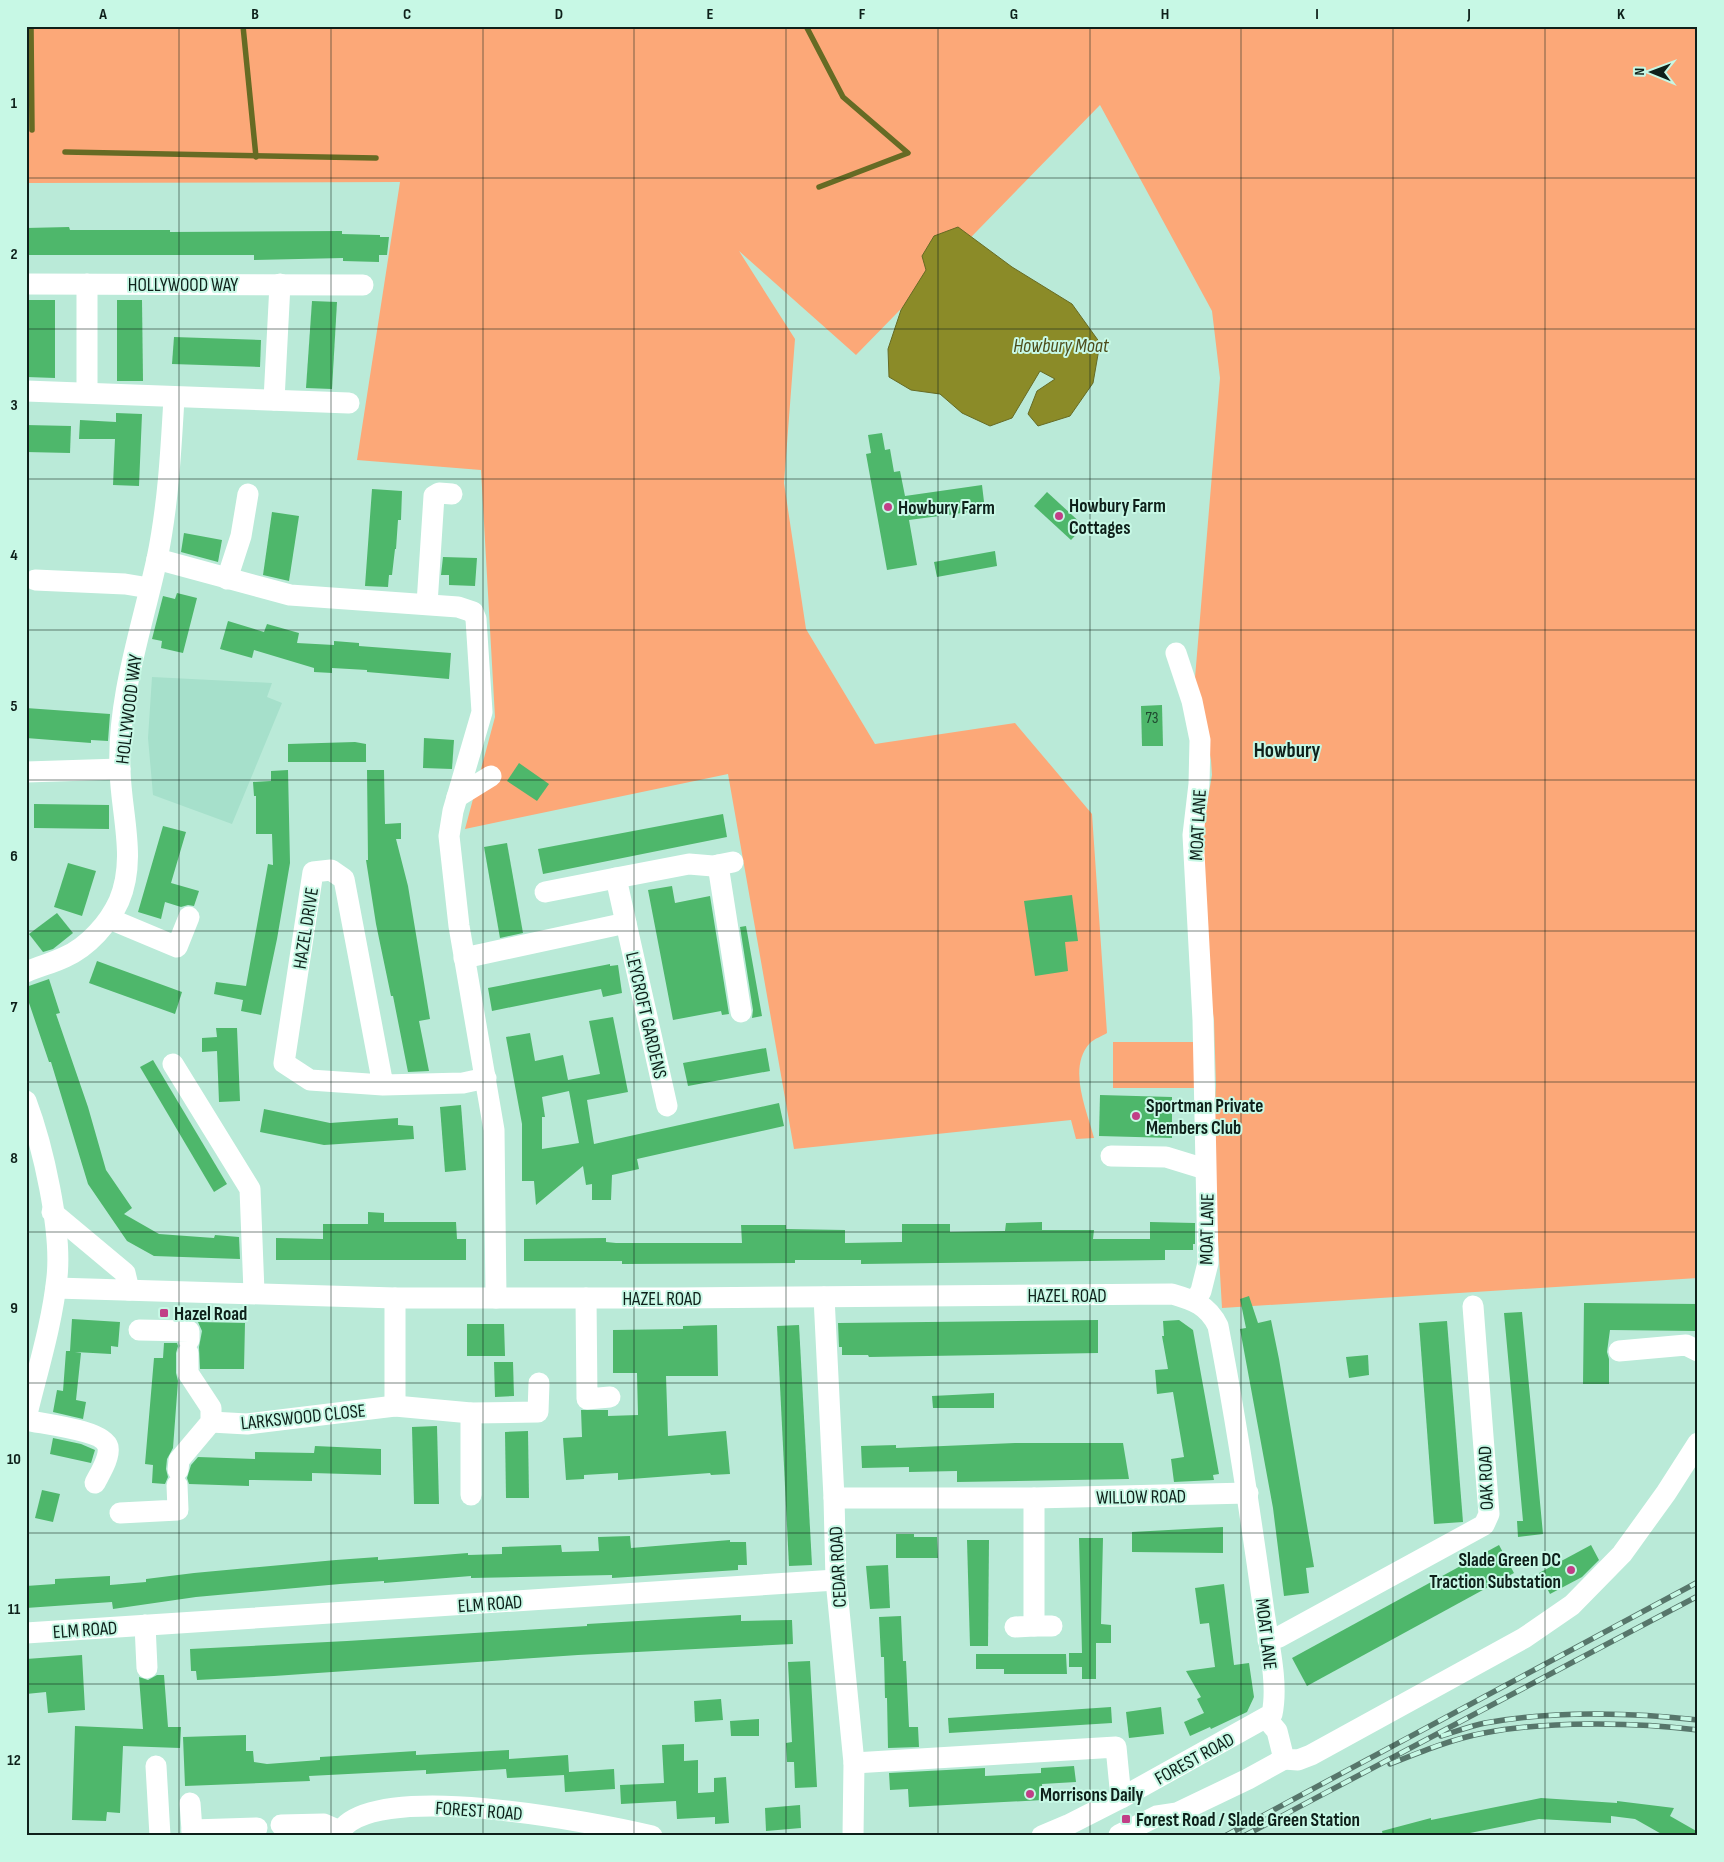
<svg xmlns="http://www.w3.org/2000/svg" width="1724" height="1862" viewBox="0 0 1724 1862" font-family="'Sofia Sans Condensed',sans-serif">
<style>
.built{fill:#a6e0cb}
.green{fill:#fca878}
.water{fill:#8b8b28;stroke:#666b24}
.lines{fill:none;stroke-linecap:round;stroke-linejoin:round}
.stream{stroke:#666b24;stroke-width:5.5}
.building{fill:#4eb76b;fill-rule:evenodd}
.minor{stroke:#fff;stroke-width:21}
.rail-casing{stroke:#57766b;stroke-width:5.5}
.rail{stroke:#c7f8e5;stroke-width:4;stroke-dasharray:11;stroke-linecap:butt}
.grid{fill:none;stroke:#0e201a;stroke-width:1;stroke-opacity:0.55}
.poi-dot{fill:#c13f87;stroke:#c7f8e5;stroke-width:2}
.labels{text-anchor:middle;stroke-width:4;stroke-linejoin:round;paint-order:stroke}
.number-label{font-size:16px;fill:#1e462e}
.street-label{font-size:19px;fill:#0e201a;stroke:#c7f8e5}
.poi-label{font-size:19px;font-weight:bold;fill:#0e201a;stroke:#c7f8e5;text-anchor:start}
.water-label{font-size:20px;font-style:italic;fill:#4d4d1b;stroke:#c7f8e5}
.quarter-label{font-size:21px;font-weight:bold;fill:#0e201a;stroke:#c7f8e5}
.neatline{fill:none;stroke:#0e201a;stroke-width:2}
.grid-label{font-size:16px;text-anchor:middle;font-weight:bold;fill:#0e201a}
</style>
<rect width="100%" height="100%" fill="#baead8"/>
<path class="built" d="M152 677 272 683 267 697 282 703 232 824 153 795 148 738Z"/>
<g class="green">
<path d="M26 26H1698V1278L1222 1308 1213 1154 1216 1085 1214 1020 1204 957 1200 845 1212 775 1211 760 1195 678 1220 378 1212 311 1100 105 856 355 739 251 795 339 784 483 806 629 875 744 1015 723 1092 814 1107 1033C1102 1036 1094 1039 1090 1043 1067 1068 1087 1110 1094 1138L1076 1139 1071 1120 794 1149 728 774 465 829 495 717 481 470 357 460 400 182 26 183Z"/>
<rect x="1113" y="1042" width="84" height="46"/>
</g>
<path class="water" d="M958 227 1012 267 1072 304 1100 343 1093 383 1070 416 1038 426 1028 414 1037 391 1055 379 1040 371 1012 418 990 426 962 413 940 394 911 390 889 377 888 349 901 310 926 270 922 256 934 236Z"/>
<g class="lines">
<g class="stream">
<path d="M31 26 32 130"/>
<path d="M243 26 256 157"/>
<path d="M806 26 843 97 908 153 819 187"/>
<path d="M65 152 376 158"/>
</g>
</g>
<g class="building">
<path d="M69 227 70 230H170V232L342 231V234L380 235V237H389L387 255H379V262L343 261V258L254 260V255H27L26 228Z"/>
<path d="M27 300H55V378L27 377Z"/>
<path d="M117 300H142L143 381H117Z"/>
<path d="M312 301 337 302 332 389 306 388Z"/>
<path d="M174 337 261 340 260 367 172 364Z"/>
<path d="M116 413 142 414 139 486 113 485 115 439H79L80 420 116 422Z"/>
<path d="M26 425 71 426 70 453 26 452Z"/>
<path d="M882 433 885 450 890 449 894 472 900 471 905 496 982 485 985 510 909 520 917 565 887 570 866 454 871 453 868 435Z"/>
<path d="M372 489 402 491 401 520H398L396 549H395L392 575H389L388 587 365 586Z"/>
<path d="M1047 492 1084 526 1071 540 1034 506Z"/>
<path d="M272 512 299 516 289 581 263 575Z"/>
<path d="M184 533 222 540 218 562 181 552Z"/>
<path d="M995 551 997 566 937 577 934 562Z"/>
<path d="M443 557 477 558 475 586 449 585V575H441Z"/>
<path d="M177 593 197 598 183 653 161 648 162 641 152 639 163 596 175 599Z"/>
<path d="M228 621 264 632 267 624 299 633 297 643 334 645V641L359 643V646L451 653 449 679 367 672V670L332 668V673L314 672V668L254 650 252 658 220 649Z"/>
<path d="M1162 705 1163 746H1142L1141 706Z"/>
<path d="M26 708 110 714 108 741 91 740V743L26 738Z"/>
<path d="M424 738 454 740 452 769 423 768Z"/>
<path d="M355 742 366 744V762H288V744Z"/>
<path d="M519 763 549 784 537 801 507 781Z"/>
<path d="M288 770 290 863 277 939 261 1015 241 1011 243 1000 214 994 216 982 246 986 268 864 273 865 272 834H256V796H254L253 782 271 781V771Z"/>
<path d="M367 770H384L385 824 401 823V839H396L408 886 430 1019 419 1021 429 1071 408 1072 393 996H391L376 924 366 860H368Z"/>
<path d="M34 804 109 805V829L34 828Z"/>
<path d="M723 814 727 837 543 874 538 849Z"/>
<path d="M163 826 186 832 171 883 199 891 194 906 188 905 181 907 165 902 161 919 138 912Z"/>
<path d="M507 843 523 933 500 938 484 847Z"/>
<path d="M68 863 96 871 82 916 54 907Z"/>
<path d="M672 886 675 903 710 896 729 1014 722 1015 721 1011 673 1020 648 890Z"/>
<path d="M1072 895 1078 941 1065 942 1068 971 1035 976 1024 901Z"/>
<path d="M57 913 73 933 53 949 43 952 29 934Z"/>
<path d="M746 926 762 1016 752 1018 753 1010 740 927Z"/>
<path d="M97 961 182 992 175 1014 89 983Z"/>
<path d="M610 964V966L618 965 622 993 603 997 601 989 492 1011 488 988Z"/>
<path d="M49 979 60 1013 56 1014 88 1107 106 1170 132 1208 124 1214 159 1234 214 1238 215 1235 239 1237 240 1259 154 1256 127 1241 88 1184 51 1062H49L26 994V987Z"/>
<path d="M613 1017 628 1092 587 1100 594 1144 779 1103 784 1126 637 1159 639 1169 612 1175 611 1200H592V1184L586 1185 583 1166 536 1205 534 1181H522V1124L506 1037 530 1033 535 1061 563 1055 568 1080 600 1074 589 1021ZM569 1091 579 1143 542 1149V1117H545L542 1097Z"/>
<path d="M216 1028H237L240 1101 219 1102 217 1051 202 1052V1038L217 1037Z"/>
<path d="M766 1048 770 1071 688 1086 683 1063Z"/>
<path d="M153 1060 227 1184 214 1192 140 1067Z"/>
<path d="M1100 1095 1172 1097V1138L1099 1136Z"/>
<path d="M461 1105 466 1170 445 1172 440 1107Z"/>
<path d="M264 1109 330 1123 398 1118V1125L413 1126 414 1139 324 1145 260 1132Z"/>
<path d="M368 1212 384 1213V1222H456L457 1239H466V1260H276V1238L323 1239V1224H368Z"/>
<path d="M1042 1222V1230H1094L1093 1239H1150V1222L1195 1223V1244H1193V1250H1165V1260L861 1264V1260H795V1263L622 1264V1261H524V1239L606 1238V1242L616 1243H742L741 1225H786V1229L845 1230V1243L902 1242V1224H950V1232L1005 1231 1006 1223Z"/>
<path d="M1249 1296 1258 1323 1271 1320 1279 1359 1314 1567 1306 1568 1309 1593 1284 1596 1273 1508 1240 1329 1246 1328 1240 1299Z"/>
<path d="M1584 1303 1698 1304V1331L1610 1330 1607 1352 1609 1359V1384H1583Z"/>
<path d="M1522 1312 1543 1534 1518 1537 1517 1521H1523L1504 1313Z"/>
<path d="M72 1319 120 1322 118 1347 111 1346V1354L75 1352 81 1353 76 1400 86 1402 83 1419 53 1412 57 1390 63 1391 66 1351H70Z"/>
<path d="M1098 1320V1353L869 1357 868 1355H842V1347H839L838 1323Z"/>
<path d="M1179 1320 1193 1330 1219 1474 1213 1475 1214 1480 1174 1482 1171 1459 1184 1457 1173 1392 1157 1394 1155 1370 1168 1369 1162 1336H1164L1163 1321Z"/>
<path d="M1447 1321 1463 1522 1434 1524 1419 1323Z"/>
<path d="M198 1322 245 1323 244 1369H200L199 1347 202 1331Z"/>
<path d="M467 1324H504L505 1356H467Z"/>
<path d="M717 1325 718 1376H666L668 1436 726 1431 730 1474 711 1475 710 1473 618 1480V1473L584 1475V1479L566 1480 563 1438 582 1437 581 1410H608V1416L638 1415 637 1373H613V1330L683 1329V1326Z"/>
<path d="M799 1325 812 1565 789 1566 777 1326Z"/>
<path d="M164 1343H177L178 1346 176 1353V1373L178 1381 173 1448 167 1459 166 1469 168 1477 165 1484 152 1483 153 1465 145 1464 154 1358H163Z"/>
<path d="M1368 1355 1369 1375 1349 1378 1346 1357Z"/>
<path d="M494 1362H513L514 1396 495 1397Z"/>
<path d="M994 1393V1408H933L932 1396Z"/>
<path d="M437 1426 439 1504H414L412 1427Z"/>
<path d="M528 1431 529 1498H506L505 1432Z"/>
<path d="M53 1438 81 1444 95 1450 91 1463 50 1454Z"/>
<path d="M1015 1443H1123L1129 1479 957 1482V1471L909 1472V1467L862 1468 861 1446 896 1445V1448Z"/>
<path d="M315 1446 381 1449V1475L312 1473V1481L249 1480V1486L189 1484 187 1478 191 1465 198 1457 255 1459V1452L314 1453Z"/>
<path d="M42 1490 60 1494 53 1522 35 1518Z"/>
<path d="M1223 1527V1553L1132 1552V1532Z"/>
<path d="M896 1534H914V1537H937L938 1558H896Z"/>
<path d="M630 1536 631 1548 730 1540V1542H746L747 1565H738V1570L612 1578V1575L471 1578V1576L384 1583V1581L340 1584 196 1597 113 1609 112 1602 26 1608V1586L55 1584V1579L110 1576V1585L146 1582V1579L194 1573 336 1560 378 1557V1560L468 1553V1555L502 1554V1547L561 1545 562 1552 599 1551 598 1537Z"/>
<path d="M1079 1538H1103L1101 1624 1111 1625V1643H1096V1679H1082V1667H1069V1653H1082Z"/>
<path d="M967 1540H989L988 1646H970Z"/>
<path d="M1499 1545 1514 1573 1307 1686 1292 1658Z"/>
<path d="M1591 1545 1599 1560 1582 1577 1550 1594 1539 1573Z"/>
<path d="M888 1565 890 1608 870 1609 866 1566Z"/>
<path d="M1224 1584 1234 1665 1249 1663 1254 1697 1247 1712 1211 1729 1210 1727 1190 1736 1184 1722 1204 1713 1197 1699 1201 1697 1186 1671 1215 1667 1209 1623 1200 1624 1195 1588Z"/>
<path d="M741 1615V1621L792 1620 793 1644 578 1655 274 1676 197 1680 196 1671H191L190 1649 347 1641 587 1626V1624Z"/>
<path d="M901 1616 903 1661H906L909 1727H918L919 1747 888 1748 887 1698H885L884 1657H881L879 1617Z"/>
<path d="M976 1654H1066L1067 1674H1004V1669H976Z"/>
<path d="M82 1655 85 1710 48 1713 46 1692 26 1694V1659Z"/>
<path d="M810 1661 817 1787 795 1788 794 1762H787L786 1743 792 1742 788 1662Z"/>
<path d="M157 1675H164L168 1727H181L180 1748 123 1746 120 1813 107 1812 106 1821 72 1820 75 1726 143 1729 139 1677 148 1680Z"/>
<path d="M721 1699 723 1720 695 1722 694 1701Z"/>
<path d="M1111 1707 1112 1723 949 1733 948 1718Z"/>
<path d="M1161 1707 1164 1734 1129 1738 1126 1712Z"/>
<path d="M759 1719V1736H731L730 1721Z"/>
<path d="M246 1735V1751H253L254 1762 267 1764 320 1760V1757L416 1751V1755L509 1750V1759L568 1755 569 1772 614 1769 615 1789 565 1792 564 1775 507 1778 506 1769 426 1774V1770L309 1776 310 1781 185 1786 183 1737Z"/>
<path d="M684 1744V1761L698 1760V1793L714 1792V1778L726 1777 729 1823 715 1824V1817L677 1819 676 1801 621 1804 620 1785 664 1783 662 1745Z"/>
<path d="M1074 1766 1076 1782 1042 1784 1043 1800 909 1807 908 1789 890 1790 889 1773 985 1768V1776L1041 1773V1768Z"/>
<path d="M1541 1798 1617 1803V1801L1674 1808 1670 1816 1698 1832V1836H1665L1635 1819 1611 1816V1823L1539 1819 1455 1836H1383L1382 1831 1431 1818V1820Z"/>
<path d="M800 1805 801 1828 766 1831 765 1808Z"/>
</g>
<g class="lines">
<g class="minor">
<path d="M26 284 363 285"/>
<path d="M26 391 349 403"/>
<path d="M87 391V284"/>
<path d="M274 400 280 284"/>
<path d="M157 559 290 595 458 607 473 612 476 619 482 712 453 811 449 836 459 926 494 1130 496 1298"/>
<path d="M227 579 241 536 248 494"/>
<path d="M35 580 125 584 149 588"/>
<path d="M427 604 434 496 439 493 452 494"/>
<path d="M1176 653 1192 701 1200 740 1199 784 1193 835 1203 1020 1208 1263 1201 1291 1195 1301"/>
<path d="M26 772 120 769"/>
<path d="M457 797 491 776"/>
<path d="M718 865 741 1012"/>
<path d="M545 892 616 878"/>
<path d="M110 919 177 947 189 917"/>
<path d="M626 923 616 878 689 864 713 866 733 862"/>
<path d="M464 958 626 923 667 1106"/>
<path d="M26 972C39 966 53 963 65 957 88 947 109 923 119 901 137 859 121 814 120 770 117 699 142 628 157 559 168 506 171 451 174 398"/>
<path d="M173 1064 250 1189 254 1292"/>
<path d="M383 1085 344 879 331 870 313 872 284 1063 310 1080 383 1085 463 1083 486 1078"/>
<path d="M26 1101C43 1146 62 1230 57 1277 52 1325 37 1372 26 1418"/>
<path d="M1111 1156 1166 1157 1205 1169"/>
<path d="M52 1212 125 1273 129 1290"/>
<path d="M56 1288 395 1298H675L1172 1294C1193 1300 1208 1305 1218 1326 1236 1419 1250 1511 1263 1605 1267 1637 1279 1682 1272 1714L1121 1798 1068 1825 1042 1836"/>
<path d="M824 1297 834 1498 836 1580 854 1763 853 1836"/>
<path d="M586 1298 587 1399 610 1397"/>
<path d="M139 1330 189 1331V1340"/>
<path d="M1619 1351 1686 1345 1698 1351"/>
<path d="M395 1406V1298"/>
<path d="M26 1420C42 1424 104 1430 108 1447 110 1458 100 1473 95 1483"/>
<path d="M211 1422 247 1424 395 1406 471 1413 538 1412 539 1383"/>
<path d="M178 1470 179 1460 211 1422V1408L188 1373V1353"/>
<path d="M471 1495V1413"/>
<path d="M834 1498H1034L1248 1493"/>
<path d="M120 1513 178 1510 177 1485"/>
<path d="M145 1625 147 1668"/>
<path d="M1034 1626H1052"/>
<path d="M1015 1627 1034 1626V1498"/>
<path d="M26 1633 836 1580"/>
<path d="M1268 1640 1279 1637 1484 1525 1489 1514 1473 1306"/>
<path d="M1266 1718 1277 1731 1284 1759 1298 1760 1311 1755 1524 1638 1572 1605 1622 1554 1666 1493 1698 1443"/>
<path d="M854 1763 1116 1747 1121 1798"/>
<path d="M156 1766 160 1836"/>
<path d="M190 1803 192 1830"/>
<path d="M281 1825 324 1824 340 1831"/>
<path d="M1119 1835 1157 1816 1177 1813 1248 1779 1284 1759"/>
<path d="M192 1836V1830L257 1828"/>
<path d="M338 1836C362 1775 601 1824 652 1836"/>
</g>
<defs>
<g id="rail">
<path d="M1441 1736C1455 1732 1470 1726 1485 1723 1552 1711 1630 1712 1698 1720"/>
<path d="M1390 1764C1420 1752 1452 1739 1484 1733 1545 1721 1636 1722 1698 1730"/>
<path d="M1225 1836 1698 1582"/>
<path d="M1244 1836 1698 1596"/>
</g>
</defs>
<use href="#rail" class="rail-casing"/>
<use href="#rail" class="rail"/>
</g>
<path class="grid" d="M179 26V1836M331 26V1836M483 26V1836M634 26V1836M786 26V1836M938 26V1836M1090 26V1836M1241 26V1836M1393 26V1836M1545 26V1836M26 178H1698M26 329H1698M26 479H1698M26 630H1698M26 780H1698M26 931H1698M26 1082H1698M26 1232H1698M26 1383H1698M26 1533H1698M26 1684H1698"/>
<g class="poi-dot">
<circle cx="888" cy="507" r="5"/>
<circle cx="1059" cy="516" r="5"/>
<circle cx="1136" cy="1116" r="5"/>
<rect x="159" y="1308" width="10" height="10" rx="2.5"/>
<circle cx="1571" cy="1570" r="5"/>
<circle cx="1030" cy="1794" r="5"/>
<rect x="1121" y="1814" width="10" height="10" rx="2.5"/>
</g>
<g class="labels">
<g class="number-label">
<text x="1152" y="723">73</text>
</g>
<g class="street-label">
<text x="183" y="291">HOLLYWOOD WAY</text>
<text transform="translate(128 709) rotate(-83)" y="7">HOLLYWOOD WAY</text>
<text transform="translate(1197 825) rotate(-87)" y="7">MOAT LANE</text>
<text transform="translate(305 928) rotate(-81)" y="7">HAZEL DRIVE</text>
<text transform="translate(647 1015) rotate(77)" y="7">LEYCROFT GARDENS</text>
<text transform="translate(1206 1229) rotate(-89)" y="7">MOAT LANE</text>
<text x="1067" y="1302">HAZEL ROAD</text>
<text x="662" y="1305">HAZEL ROAD</text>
<text transform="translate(303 1416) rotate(-6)" y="7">LARKSWOOD CLOSE</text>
<text transform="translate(1485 1478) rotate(-92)" y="7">OAK ROAD</text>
<text transform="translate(1141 1496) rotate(-1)" y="7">WILLOW ROAD</text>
<text transform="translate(837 1567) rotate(-93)" y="7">CEDAR ROAD</text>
<text transform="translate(490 1603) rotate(-4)" y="7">ELM ROAD</text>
<text transform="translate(85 1629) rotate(-4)" y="7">ELM ROAD</text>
<text transform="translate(1267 1634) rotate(83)" y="7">MOAT LANE</text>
<text transform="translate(1194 1758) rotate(-29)" y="7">FOREST ROAD</text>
<text transform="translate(479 1810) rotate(4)" y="7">FOREST ROAD</text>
</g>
<g class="poi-label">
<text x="1069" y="512">Howbury Farm<tspan x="1069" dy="22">Cottages</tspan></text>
<text x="898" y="514">Howbury Farm</text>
<text x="1146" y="1112">Sportman Private<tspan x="1146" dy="22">Members Club</tspan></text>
<text x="174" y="1320">Hazel Road</text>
<text x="1561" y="1566" text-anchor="end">Slade Green DC<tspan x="1561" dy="22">Traction Substation</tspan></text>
<text x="1040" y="1801">Morrisons Daily</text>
<text x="1136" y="1826">Forest Road / Slade Green Station</text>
</g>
<g class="water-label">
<text x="1061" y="352">Howbury Moat</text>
</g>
<g class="quarter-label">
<text x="1287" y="757">Howbury</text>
</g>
</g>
<rect width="1724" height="1862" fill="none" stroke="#c7f8e5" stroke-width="55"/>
<g transform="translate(1652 72) rotate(271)" stroke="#c7f8e5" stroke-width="4" paint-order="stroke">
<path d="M0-4L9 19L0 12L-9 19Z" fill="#0e201a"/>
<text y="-8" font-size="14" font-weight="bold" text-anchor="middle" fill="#0e201a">N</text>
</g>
<rect x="28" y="28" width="1668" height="1806" class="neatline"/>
<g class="grid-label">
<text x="103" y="19">A</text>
<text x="255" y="19">B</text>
<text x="407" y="19">C</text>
<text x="559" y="19">D</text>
<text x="710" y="19">E</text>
<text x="862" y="19">F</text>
<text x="1014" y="19">G</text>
<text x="1165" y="19">H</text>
<text x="1317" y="19">I</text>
<text x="1469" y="19">J</text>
<text x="1621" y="19">K</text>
<text x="14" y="108">1</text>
<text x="14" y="259">2</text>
<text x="14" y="410">3</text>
<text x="14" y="560">4</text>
<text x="14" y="711">5</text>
<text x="14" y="861">6</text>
<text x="14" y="1012">7</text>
<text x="14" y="1163">8</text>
<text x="14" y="1313">9</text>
<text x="14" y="1464">10</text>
<text x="14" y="1614">11</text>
<text x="14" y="1765">12</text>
</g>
</svg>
